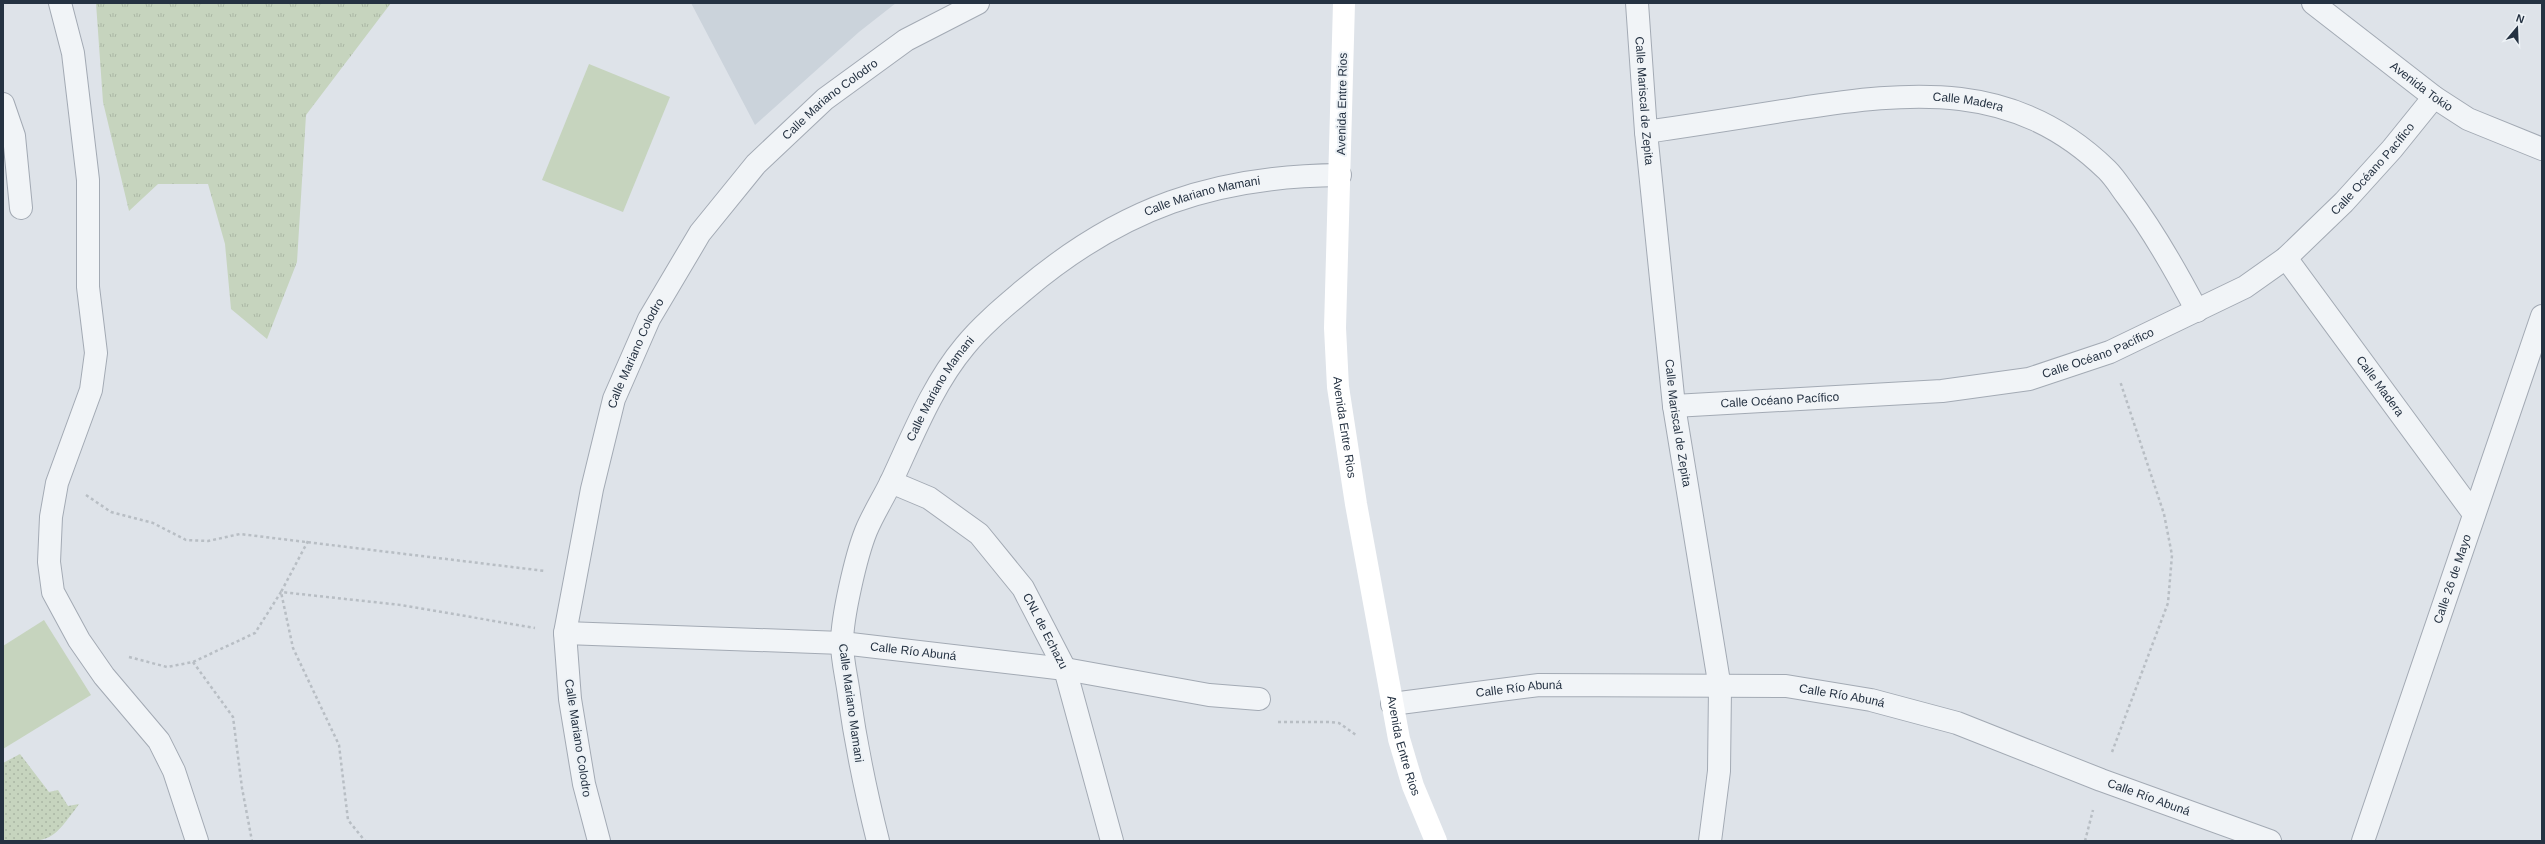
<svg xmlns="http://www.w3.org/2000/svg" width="2545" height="844" viewBox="0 0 2545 844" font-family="Arial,sans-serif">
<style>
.built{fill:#cbd3db}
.grass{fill:url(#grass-tufts)}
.park{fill:url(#park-dots)}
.pitch{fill:#c6d4be}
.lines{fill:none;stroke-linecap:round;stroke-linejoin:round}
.minor-casing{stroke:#a3aab4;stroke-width:24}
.path{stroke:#b8bec4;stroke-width:2.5;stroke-dasharray:3 3;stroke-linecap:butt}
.minor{stroke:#f1f4f7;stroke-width:22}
.secondary{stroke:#fff;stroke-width:22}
.labels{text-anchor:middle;stroke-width:4;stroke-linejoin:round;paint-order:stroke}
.street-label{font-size:12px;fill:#253242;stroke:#edf2f6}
</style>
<defs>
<pattern id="grass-tufts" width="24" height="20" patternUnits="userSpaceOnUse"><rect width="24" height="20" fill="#c6d4be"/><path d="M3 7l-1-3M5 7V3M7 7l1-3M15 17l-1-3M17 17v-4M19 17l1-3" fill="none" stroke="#aab6a4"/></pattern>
<pattern id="park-dots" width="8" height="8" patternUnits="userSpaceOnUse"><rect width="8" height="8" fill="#c6d4be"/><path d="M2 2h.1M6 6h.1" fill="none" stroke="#aab6a4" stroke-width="1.8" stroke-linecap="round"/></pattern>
</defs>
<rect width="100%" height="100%" fill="#dee3e9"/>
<path class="built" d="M691 3H896L859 32 755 125Z"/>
<path class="grass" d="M96 3H391L306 115 297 262 267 339 231 309 225 244 208 184H158L129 211 103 102Z"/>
<path class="park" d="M20 754 49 792 58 790 68 806 79 804C50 844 51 841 3 841V763Z"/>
<g class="pitch">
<path d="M589 64 670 97 623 212 542 180Z"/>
<path d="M44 620 91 695 3 749V646Z"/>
</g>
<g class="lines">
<defs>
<g id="minor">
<path d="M60 3 73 53 88 180V287L96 353 91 390 57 483 51 517 49 562 53 592 79 640 104 676 159 741 174 771 197 841"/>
<path id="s1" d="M1637 3 1646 132 1674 406 1720 688 1719 771 1710 841"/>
<path id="s2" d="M2313 3 2434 97 2468 119 2542 149"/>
<path d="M3 104 14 136 21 208"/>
<path id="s3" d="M1646 132C1695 125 1745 117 1795 109 1912 91 2015 80 2107 170 2115 178 2121 188 2127 196 2154 232 2176 271 2197 311"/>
<path id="s4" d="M2286 258 2474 514"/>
<path id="s5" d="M1674 406 1942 391 2029 379 2110 352 2245 287 2286 258 2344 202 2392 149 2434 97"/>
<path id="s6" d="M891 482 929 498 979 534 1023 588 1065 669 1112 841"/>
<path id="s7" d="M565 633 842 643 1065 669 1209 695 1259 699"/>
<path id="s8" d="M1392 704 1539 685 1786 686 1871 700 1957 723 2101 780 2270 841"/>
<path id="s9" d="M599 841 584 784 570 699 565 633 592 489 614 399 649 319 700 233 756 164 825 99 906 40 978 3"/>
<path id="s10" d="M878 841C866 793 856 745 849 695 847 679 842 660 842 643 842 617 856 556 866 531 873 514 884 497 892 480 913 435 933 384 965 346 982 325 1004 307 1024 290 1121 208 1214 176 1340 175"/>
<path id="s11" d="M2363 841 2542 316"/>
</g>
</defs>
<use href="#minor" class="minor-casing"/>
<g class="path">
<path d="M86 495 111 512 153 523 186 540 208 541 240 534 545 571"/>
<path d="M308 541 281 592 293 648 339 745 348 820 365 841"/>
<path d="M129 657 167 667 193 662 255 633 281 592 401 605 535 628"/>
<path d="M193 662 233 717 242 788 252 841"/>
<path d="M1278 722H1330L1339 723 1356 735"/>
<path d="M2112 752 2168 603 2172 555 2164 514 2120 381"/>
<path d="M2085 841 2093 810"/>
</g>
<use href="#minor" class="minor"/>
<path class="secondary" id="s12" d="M1344 3 1335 328 1338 387 1356 504 1399 739 1413 786 1436 841"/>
</g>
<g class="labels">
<g class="street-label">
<text dy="4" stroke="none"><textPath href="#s2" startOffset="137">Avenida Tokio</textPath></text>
<text dy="4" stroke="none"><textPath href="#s9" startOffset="825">Calle Mariano Colodro</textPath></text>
<text dy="4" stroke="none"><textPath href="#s1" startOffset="98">Calle Mariscal de Zepita</textPath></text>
<text dy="4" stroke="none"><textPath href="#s3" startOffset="325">Calle Madera</textPath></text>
<text transform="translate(1342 104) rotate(-89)" y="4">Avenida Entre Rios</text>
<text dy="4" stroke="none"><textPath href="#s5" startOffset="766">Calle Océano Pacífico</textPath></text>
<text dy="4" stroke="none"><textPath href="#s10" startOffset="812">Calle Mariano Mamani</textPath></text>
<text dy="4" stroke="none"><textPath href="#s5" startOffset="430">Calle Océano Pacífico</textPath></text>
<text dy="4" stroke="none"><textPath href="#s9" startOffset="501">Calle Mariano Colodro</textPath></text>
<text dy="4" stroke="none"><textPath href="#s4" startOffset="159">Calle Madera</textPath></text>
<text dy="4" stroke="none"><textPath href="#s10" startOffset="477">Calle Mariano Mamani</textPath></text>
<text dy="4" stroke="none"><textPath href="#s5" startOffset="106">Calle Océano Pacífico</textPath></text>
<text dy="4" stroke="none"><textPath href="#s1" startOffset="422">Calle Mariscal de Zepita</textPath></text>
<text dy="4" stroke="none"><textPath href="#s12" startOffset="425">Avenida Entre Rios</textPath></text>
<text dy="4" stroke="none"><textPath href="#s11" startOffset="277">Calle 26 de Mayo</textPath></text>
<text dy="4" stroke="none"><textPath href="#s6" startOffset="221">CNL de Echazu</textPath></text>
<text dy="4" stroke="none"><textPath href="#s7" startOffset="349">Calle Río Abuná</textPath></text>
<text dy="4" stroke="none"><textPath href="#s8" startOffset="128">Calle Río Abuná</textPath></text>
<text dy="4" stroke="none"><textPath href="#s8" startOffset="452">Calle Río Abuná</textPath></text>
<text transform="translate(851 703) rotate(82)" y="4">Calle Mariano Mamani</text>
<text transform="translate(578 738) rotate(81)" y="4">Calle Mariano Colodro</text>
<text dy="4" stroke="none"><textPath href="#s12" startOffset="749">Avenida Entre Rios</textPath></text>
<text dy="4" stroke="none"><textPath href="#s8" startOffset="776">Calle Río Abuná</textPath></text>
</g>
</g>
<rect width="2545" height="844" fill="none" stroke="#253242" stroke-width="8"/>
<g transform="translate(2517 28) rotate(19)" stroke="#edf2f6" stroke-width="3" paint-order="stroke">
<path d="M0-3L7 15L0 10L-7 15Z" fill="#253242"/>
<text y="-6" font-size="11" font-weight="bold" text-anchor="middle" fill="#253242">N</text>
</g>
</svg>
